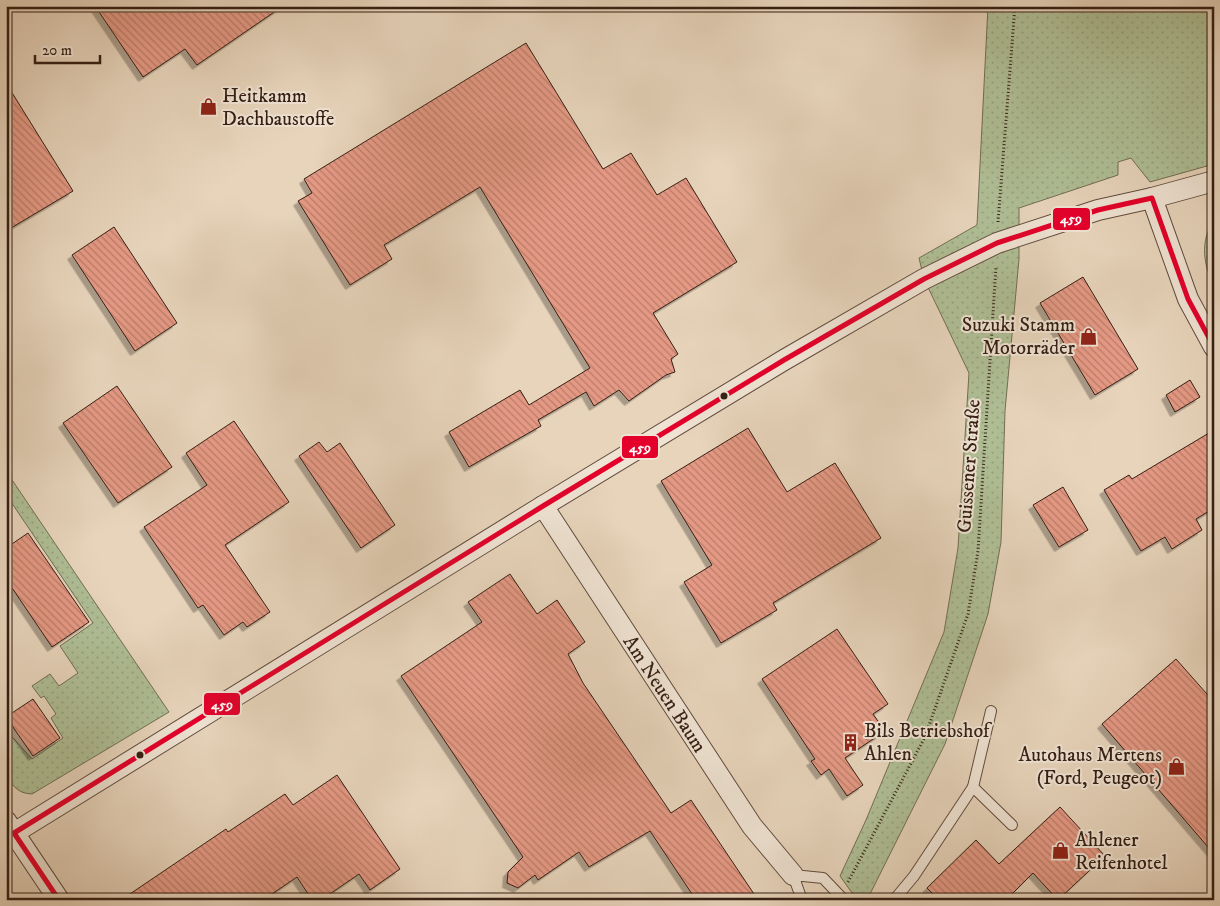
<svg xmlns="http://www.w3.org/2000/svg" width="1220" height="906" viewBox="0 0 1220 906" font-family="'IM FELL DW Pica',serif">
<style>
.grass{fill:url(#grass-dots);stroke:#726e54}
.building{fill:url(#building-back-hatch);stroke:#351f14;filter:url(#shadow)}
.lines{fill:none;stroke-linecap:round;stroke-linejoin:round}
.lane-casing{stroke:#624c3e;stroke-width:12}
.street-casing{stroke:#624c3e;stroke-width:22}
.path{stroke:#351f14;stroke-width:3;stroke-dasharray:1 2.5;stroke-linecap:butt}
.lane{stroke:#efe3d3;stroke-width:10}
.street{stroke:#efe3d3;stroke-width:20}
.bus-1-casing{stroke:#efe3d3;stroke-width:9}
.bus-1{stroke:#e4002b;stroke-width:5}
.bus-dot{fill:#351f14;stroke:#efe3d3;stroke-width:2}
.labels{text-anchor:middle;stroke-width:4;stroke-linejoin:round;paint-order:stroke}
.poi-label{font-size:20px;fill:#351f14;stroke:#efe3d3;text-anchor:start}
.street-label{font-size:20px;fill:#351f14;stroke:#efe3d3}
.line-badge{stroke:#efe3d3;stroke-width:2}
.badge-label{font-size:14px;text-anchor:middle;font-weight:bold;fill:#fff}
</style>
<defs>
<pattern id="grass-dots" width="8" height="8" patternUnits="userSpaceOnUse" patternTransform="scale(1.25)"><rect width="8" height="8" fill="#afbe95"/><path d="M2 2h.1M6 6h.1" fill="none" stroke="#97a380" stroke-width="1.8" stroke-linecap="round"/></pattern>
<pattern id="building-back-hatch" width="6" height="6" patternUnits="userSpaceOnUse" patternTransform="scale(1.25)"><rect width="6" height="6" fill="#e59984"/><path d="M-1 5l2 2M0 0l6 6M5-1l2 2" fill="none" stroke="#ba7c6b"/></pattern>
<filter id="shadow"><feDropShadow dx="-4.5" dy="4.5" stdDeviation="0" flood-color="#0004"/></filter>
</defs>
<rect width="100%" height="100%" fill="#e7d4bb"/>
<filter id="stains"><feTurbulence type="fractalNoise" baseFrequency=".004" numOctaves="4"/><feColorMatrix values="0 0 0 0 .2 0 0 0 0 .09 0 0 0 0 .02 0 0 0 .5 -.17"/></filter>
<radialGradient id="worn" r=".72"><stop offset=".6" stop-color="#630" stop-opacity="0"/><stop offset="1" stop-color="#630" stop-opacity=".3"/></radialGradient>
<g class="grass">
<path d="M988 6H1214V164L1150 182 1131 158 1118 162V175L1019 208V259L1005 411 1001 542 988 614 945 744 867 900H857L840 876 866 820 944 632 958 548 969 373 924 279 919 258 977 225Z"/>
<path d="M1214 220V289C1204 264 1199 243 1214 220Z"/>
<path d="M6 471 169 712 32 794C0 793 6 753 6 730L32 759 63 738 51 718 56 714 44 696 41 698 32 686 50 674 59 686 78 673 60 646 93 623 9 499 6 501Z"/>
</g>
<g class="building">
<path d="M95 6H283L197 65 185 49 143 77Z"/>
<path d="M526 43 603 169 631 153 657 195 686 178 737 262 653 313 678 354 671 359 675 372 666 375 629 401 619 390 594 406 586 392 538 420 541 426 469 467 449 432 520 390 529 405 590 368 480 187 384 245 392 259 350 285 298 201 312 193 304 179Z"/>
<path d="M6 83 73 191 6 231Z"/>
<path d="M114 227 177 323 135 351 72 255Z"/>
<path d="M1083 277 1138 369 1095 395 1040 303Z"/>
<path d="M1190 380 1200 397 1175 412 1166 395Z"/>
<path d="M117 386 172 467 118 503 63 423Z"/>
<path d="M234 421 289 502 225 545 270 612 247 627 243 622 224 635 203 605 198 608 144 527 207 485 186 453Z"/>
<path d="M748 428 787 492 835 463 881 538 773 603 777 610 721 643 684 582 712 565 661 481Z"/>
<path d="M1214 430V508L1196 519 1202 530 1172 549 1165 537 1141 551 1104 490 1129 475 1132 479Z"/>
<path d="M319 442 327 452 340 443 395 525 361 548 299 456Z"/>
<path d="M1063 487 1088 530 1059 547 1033 505Z"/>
<path d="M28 533 89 622 52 647 6 579V548Z"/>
<path d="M510 574 537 614 557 600 585 642 568 654 583 683 671 813 691 800 758 900H696L650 831 589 867 579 852 538 880 535 875 518 888 507 883 508 872 523 857 401 676 482 622 468 602Z"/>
<path d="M837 629 888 704 873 714 885 731 845 758 863 785 847 796 829 769 821 775 811 761 815 759 762 679Z"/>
<path d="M1176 659 1214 702V854L1102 724Z"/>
<path d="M33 699 60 738 33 756 6 717Z"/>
<path d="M337 775 400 869 370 890 359 874 321 900H312L297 877 263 900H121L226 829 228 832 285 794 293 805Z"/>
<path d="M1060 807 1105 856 1058 900 1033 873 1006 900H939L927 888 976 840 999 864Z"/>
</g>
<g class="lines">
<defs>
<g id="lane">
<path d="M973 787 991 711"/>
<path d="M802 900 793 875 823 878 844 900"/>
<path d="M894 900 914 876 973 787 1012 825"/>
</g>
<g id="street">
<path d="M1152 198 1214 181"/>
<path id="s1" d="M543 506 752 826 793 875"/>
<path d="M6 821 59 900"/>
<path d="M14 833 543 506 784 360 924 279 997 243 1098 210 1152 198 1188 299 1214 347"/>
</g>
</defs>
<use href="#lane" class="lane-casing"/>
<use href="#street" class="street-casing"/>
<g class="path">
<path d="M998 222 1015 6"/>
<path d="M848 882 925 737 968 614 978 551 996 266"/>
</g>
<use href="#lane" class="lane"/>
<use href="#street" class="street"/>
<defs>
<g id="bus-1">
<path d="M14 833 543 506 784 360 924 279 997 243 1098 210 1152 198 1188 299 1214 347"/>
<path d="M14 833 59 900"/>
</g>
</defs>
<use href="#bus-1" class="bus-1-casing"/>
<use href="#bus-1" class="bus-1"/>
</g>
<defs>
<symbol id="shop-bare" viewBox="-9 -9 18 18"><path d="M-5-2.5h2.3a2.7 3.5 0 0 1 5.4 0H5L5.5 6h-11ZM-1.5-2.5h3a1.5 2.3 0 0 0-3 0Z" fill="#8f2418" stroke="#efe3d3" stroke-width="2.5" paint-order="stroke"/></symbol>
<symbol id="building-bare" viewBox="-9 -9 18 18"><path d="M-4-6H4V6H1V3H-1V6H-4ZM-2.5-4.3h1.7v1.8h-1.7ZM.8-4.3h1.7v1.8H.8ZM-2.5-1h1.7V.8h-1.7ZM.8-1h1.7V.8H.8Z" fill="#8f2418" stroke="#efe3d3" stroke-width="2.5" paint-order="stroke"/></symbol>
</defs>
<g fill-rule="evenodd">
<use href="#shop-bare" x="196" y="94" width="25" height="25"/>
<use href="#shop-bare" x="1076" y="324" width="25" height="25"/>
<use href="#building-bare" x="838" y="730" width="25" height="25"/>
<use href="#shop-bare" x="1164" y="754" width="25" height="25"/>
<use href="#shop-bare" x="1048" y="838" width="25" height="25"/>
</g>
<g class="bus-dot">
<circle cx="724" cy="396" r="4.5"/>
<circle cx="140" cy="755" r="4.5"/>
</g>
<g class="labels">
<g class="poi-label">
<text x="222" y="102">Heitkamm<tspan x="222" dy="23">Dachbaustoffe</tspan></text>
<text x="1075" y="331" text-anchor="end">Suzuki Stamm<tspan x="1075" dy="23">Motorräder</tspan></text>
<text x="864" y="737">Bils Betriebshof<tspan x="864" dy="23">Ahlen</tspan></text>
<text x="1162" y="761" text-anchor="end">Autohaus Mertens<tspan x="1162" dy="23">(Ford, Peugeot)</tspan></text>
<text x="1075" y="846">Ahlener<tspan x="1075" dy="23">Reifenhotel</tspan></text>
</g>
<g class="street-label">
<text transform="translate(968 466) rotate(-86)" y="7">Guissener Straße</text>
<text dy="7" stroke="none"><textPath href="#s1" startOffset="224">Am Neuen Baum</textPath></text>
</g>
</g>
<g class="line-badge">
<rect x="1052" y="207" width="39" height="24" rx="5" fill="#e4002b"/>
<rect x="621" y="435" width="38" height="24" rx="5" fill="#e4002b"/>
<rect x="203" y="692" width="38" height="24" rx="5" fill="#e4002b"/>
</g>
<g class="badge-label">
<text x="1071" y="223">459</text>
<text x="640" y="452">459</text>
<text x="222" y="709">459</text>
</g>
<rect width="1220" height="906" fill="none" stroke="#e7d4bb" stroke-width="25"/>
<rect x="8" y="8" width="1205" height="891" fill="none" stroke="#351f14" stroke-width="2.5"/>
<rect x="12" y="12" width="1195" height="881" fill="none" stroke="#351f14"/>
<path d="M35 55v8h65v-8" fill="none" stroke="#351f14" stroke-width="2.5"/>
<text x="42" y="55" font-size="15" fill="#351f14" stroke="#efe3d3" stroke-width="4" paint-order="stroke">20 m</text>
<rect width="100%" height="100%" filter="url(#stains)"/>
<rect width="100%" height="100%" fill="url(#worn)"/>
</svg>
